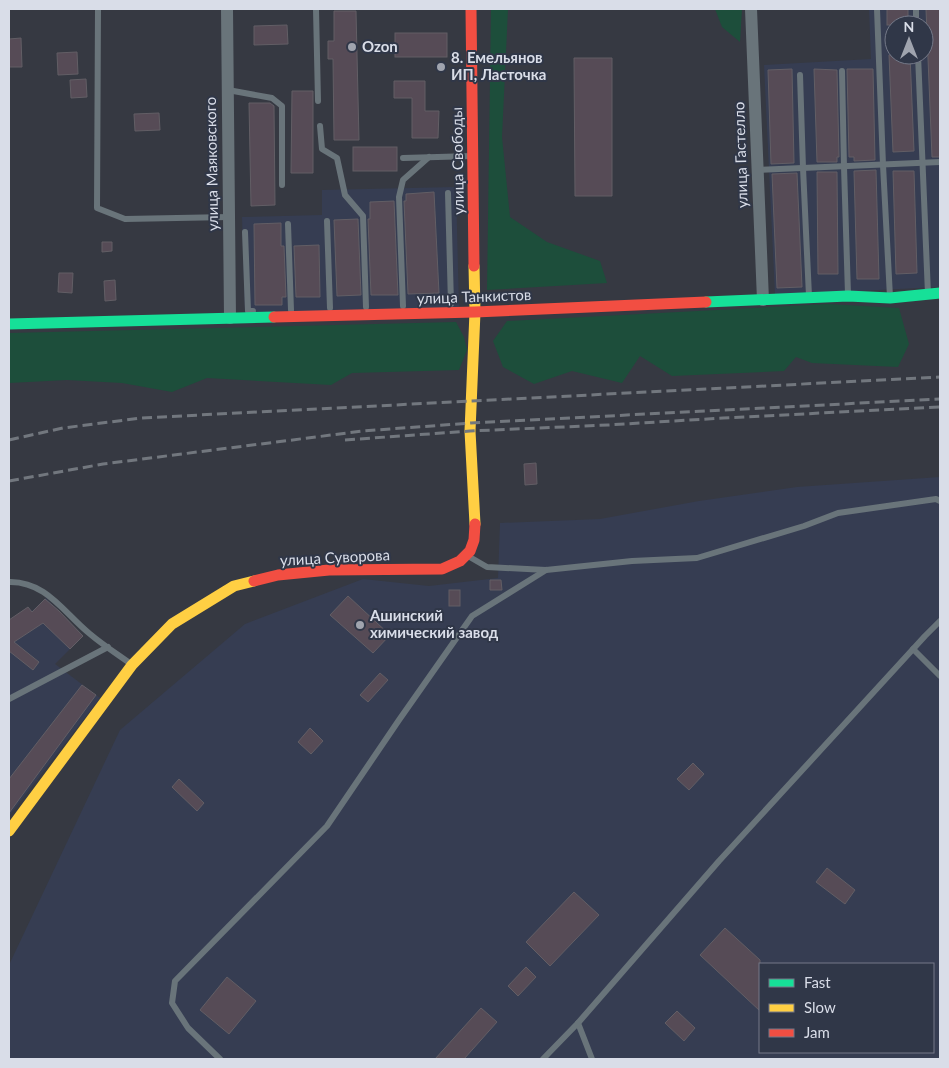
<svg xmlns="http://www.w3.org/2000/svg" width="949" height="1068" viewBox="0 0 949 1068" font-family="Lato,sans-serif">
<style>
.built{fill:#363d52;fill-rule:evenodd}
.green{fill:#1d4e3b}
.building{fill:#564b56;stroke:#625e65}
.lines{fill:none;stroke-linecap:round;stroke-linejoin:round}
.lane{stroke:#69747a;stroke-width:6}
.street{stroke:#69747a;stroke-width:12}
.fast{stroke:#16e098;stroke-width:11}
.slow{stroke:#ffcf43;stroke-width:11}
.jam{stroke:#f24e42;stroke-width:11}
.rail{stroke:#72777e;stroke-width:3;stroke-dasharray:10 5;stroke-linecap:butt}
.poi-dot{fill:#a0a4ae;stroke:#303748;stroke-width:2}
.labels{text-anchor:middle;stroke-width:4;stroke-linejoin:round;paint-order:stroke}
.poi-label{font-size:15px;font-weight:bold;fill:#d9dde8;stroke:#303748;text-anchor:start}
.street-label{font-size:15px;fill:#d9dde8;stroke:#303748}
</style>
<rect width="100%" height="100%" fill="#363942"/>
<g class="built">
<path d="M869 9H940V287L775 295 764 65 871 59ZM894 25H924V55H894Z"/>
<path d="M456 187 459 309 245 314 242 217 322 215V190Z"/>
<path d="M940 477V1059H9V965L120 730 245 624 363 579 429 586 498 578 500 523 600 519 699 501 797 487ZM760 964H933V1052H760Z"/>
<path d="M46 598 83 636 55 664 100 698 9 816V620L28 607 32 611Z"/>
</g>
<g class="green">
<path d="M491 9H508L502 137 510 217 547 242 600 261 607 283 487 290Z"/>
<path d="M715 9H742L740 42 722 27Z"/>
<path d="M828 304 899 308 909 344 898 367 812 363 796 357 784 371 672 376 640 356 622 383 572 371 534 384 503 367 493 341 507 321Z"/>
<path d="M456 322 464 337 467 350 459 370 352 373 331 385 207 378 172 392 122 383 67 380 9 383V333Z"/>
</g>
<g class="building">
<rect x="887" y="9" width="21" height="16"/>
<path d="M926 9H940V157H932Z"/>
<path d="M334 11H356L359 140H334L333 59H328V41H334Z"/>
<path d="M287 25 288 44 254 45V26Z"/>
<rect x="395" y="33" width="52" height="24"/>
<path d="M21 38 22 67H9V39Z"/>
<path d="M77 52 78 74 58 75 57 53Z"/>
<path d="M889 55H910L914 151 893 152Z"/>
<path d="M574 58H612V196H575Z"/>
<path d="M792 69 794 163 771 164 768 70Z"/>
<path d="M814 69 837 70 839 157H837V162H817Z"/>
<path d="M847 69H873L875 160 854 161V157H849Z"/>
<path d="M86 79 87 97 71 98 70 80Z"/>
<path d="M394 81H425V111H439L438 138H412V98H394Z"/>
<path d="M292 91H313V173H291Z"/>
<path d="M249 103H270L274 106 275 205 251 206Z"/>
<path d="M159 113 160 130 135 131 134 114Z"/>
<rect x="353" y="147" width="44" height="24"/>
<path d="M876 170 879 279H857L854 171Z"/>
<path d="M893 171H914L917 273 896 274Z"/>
<path d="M817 172H837L838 274H818Z"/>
<path d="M797 173 802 287 777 288 772 174Z"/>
<path d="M434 192 439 293 408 294 404 201H406V194Z"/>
<path d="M394 201 398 295H371L368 219H370V202Z"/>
<path d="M358 219 361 295 337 296 334 220Z"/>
<path d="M281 223V246H284L286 297H282V305H255L254 224Z"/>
<path d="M102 242H112V251L102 252Z"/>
<path d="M319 245 320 297H296L294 246Z"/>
<path d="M59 273H73L72 293 58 292Z"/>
<path d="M115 280 116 300 105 301 104 281Z"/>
<path d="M536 463 537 484 525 485 524 464Z"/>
<path d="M490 580H501L502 590H490Z"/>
<rect x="449" y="590" width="11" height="16"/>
<path d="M348 596 390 635 373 653 330 615Z"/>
<path d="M45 599 59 611 83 636 70 649 43 623 14 642 39 662 33 670 9 651V620L28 607 32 612Z"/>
<path d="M380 673 388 680 368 702 360 695Z"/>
<path d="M82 685 96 695 9 813V779Z"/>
<path d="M310 728 323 741 311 754 298 742Z"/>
<path d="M693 763 704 774 689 790 677 779Z"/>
<path d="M179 779 204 803 197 811 172 787Z"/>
<path d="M827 868 855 890 845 904 816 882Z"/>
<path d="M574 892 599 915 550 966 526 942Z"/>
<path d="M725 928 760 960V1011L700 955Z"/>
<path d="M526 967 536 977 518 996 508 986Z"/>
<path d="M227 977 256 1001 229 1034 200 1010Z"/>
<path d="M481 1008 497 1022 464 1059H435Z"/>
<path d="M677 1011 695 1028 684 1041 665 1023Z"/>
</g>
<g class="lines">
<g class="lane">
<path d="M98 9 97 208 125 219 229 217"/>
<path d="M316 9 318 101"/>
<path d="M877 9 883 165 890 297"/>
<path d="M916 9V25"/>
<path d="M918 55 928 294"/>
<path d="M842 71 844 167 848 294"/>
<path d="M800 75 803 168 809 296"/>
<path d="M228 90 272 98 282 106V185"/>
<path d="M320 126 322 149 337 158 345 195 363 216 366 307"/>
<path d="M403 158 472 156"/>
<path d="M758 170 940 162"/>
<path d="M448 193 451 304"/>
<path d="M327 221 330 308"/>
<path d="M288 224 291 310"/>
<path d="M245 232 248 311H253"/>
<path d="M403 306 399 197 403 180 429 157"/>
<path d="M468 556 487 567 546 570 632 561 697 558 804 526 838 513 936 499 940 501"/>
<path d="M9 582C46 581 64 613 90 634 103 645 117 654 131 664"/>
<path d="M913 649 940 676"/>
<path d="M9 699 108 647"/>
<path d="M578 1023 592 1059"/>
<path d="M220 1059 188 1028 172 1003 175 981 327 826 399 720 472 616 546 570"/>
<path d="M543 1059 578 1023 719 861 925 636 940 621"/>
</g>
<g class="street">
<path d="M227 9 230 318"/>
<path d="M751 9 763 300"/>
</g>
<g class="fast">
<path d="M706 302 848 296 890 298 940 293"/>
<path d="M9 324 274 317"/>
</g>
<g class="slow">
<path d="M474 266 475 312 470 431 475 524"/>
<path d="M9 831 132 665 172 624 234 586 254 581"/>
</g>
<g class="jam">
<path d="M471 9 474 266"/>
<path d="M274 317 475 312 706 302"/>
<path d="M254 581 278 575 329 570 442 569 460 561 470 551 474 540 475 524"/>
</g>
<g class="rail">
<path d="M9 440 63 428 141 418 940 377"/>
<path d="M345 440 470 431 608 425 723 418 940 407"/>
<path d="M9 481 103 464 363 431 471 423 940 399"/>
</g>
</g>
<g class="poi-dot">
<circle cx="352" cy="47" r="5"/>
<circle cx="441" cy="67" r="5"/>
<circle cx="360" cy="625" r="5"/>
</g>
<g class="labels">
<g class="poi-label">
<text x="362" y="52">Ozon</text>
<text x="451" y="63">8. Емельянов<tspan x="451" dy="17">ИП, Ласточка</tspan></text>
<text x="370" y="621">Ашинский<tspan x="370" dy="17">химический завод</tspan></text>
</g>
<g class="street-label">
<text transform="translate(741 155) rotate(-92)" y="5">улица Гастелло</text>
<text transform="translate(458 161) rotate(-91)" y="5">улица Свободы</text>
<text transform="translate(212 164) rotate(-91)" y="5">улица Маяковского</text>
<text transform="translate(474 297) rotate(-2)" y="5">улица Танкистов</text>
<text transform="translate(335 558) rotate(-3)" y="5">улица Суворова</text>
</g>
</g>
<rect width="949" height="1068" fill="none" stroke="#d9dde8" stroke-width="20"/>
<rect x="759" y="963" width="175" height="90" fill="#303748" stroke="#747988"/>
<rect x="769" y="979" width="25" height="8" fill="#16e098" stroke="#747988"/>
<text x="804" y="988" font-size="15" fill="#d9dde8">Fast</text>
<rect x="769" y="1004" width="25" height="8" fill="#ffcf43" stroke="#747988"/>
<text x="804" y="1013" font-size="15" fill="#d9dde8">Slow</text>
<rect x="769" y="1029" width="25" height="8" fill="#f24e42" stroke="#747988"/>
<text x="804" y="1038" font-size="15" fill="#d9dde8">Jam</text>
<g transform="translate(909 40)"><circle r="24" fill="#303748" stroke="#747988"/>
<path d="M0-4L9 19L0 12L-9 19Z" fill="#a0a4ae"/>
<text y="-8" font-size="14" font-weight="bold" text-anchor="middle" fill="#d9dde8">N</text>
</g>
</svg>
